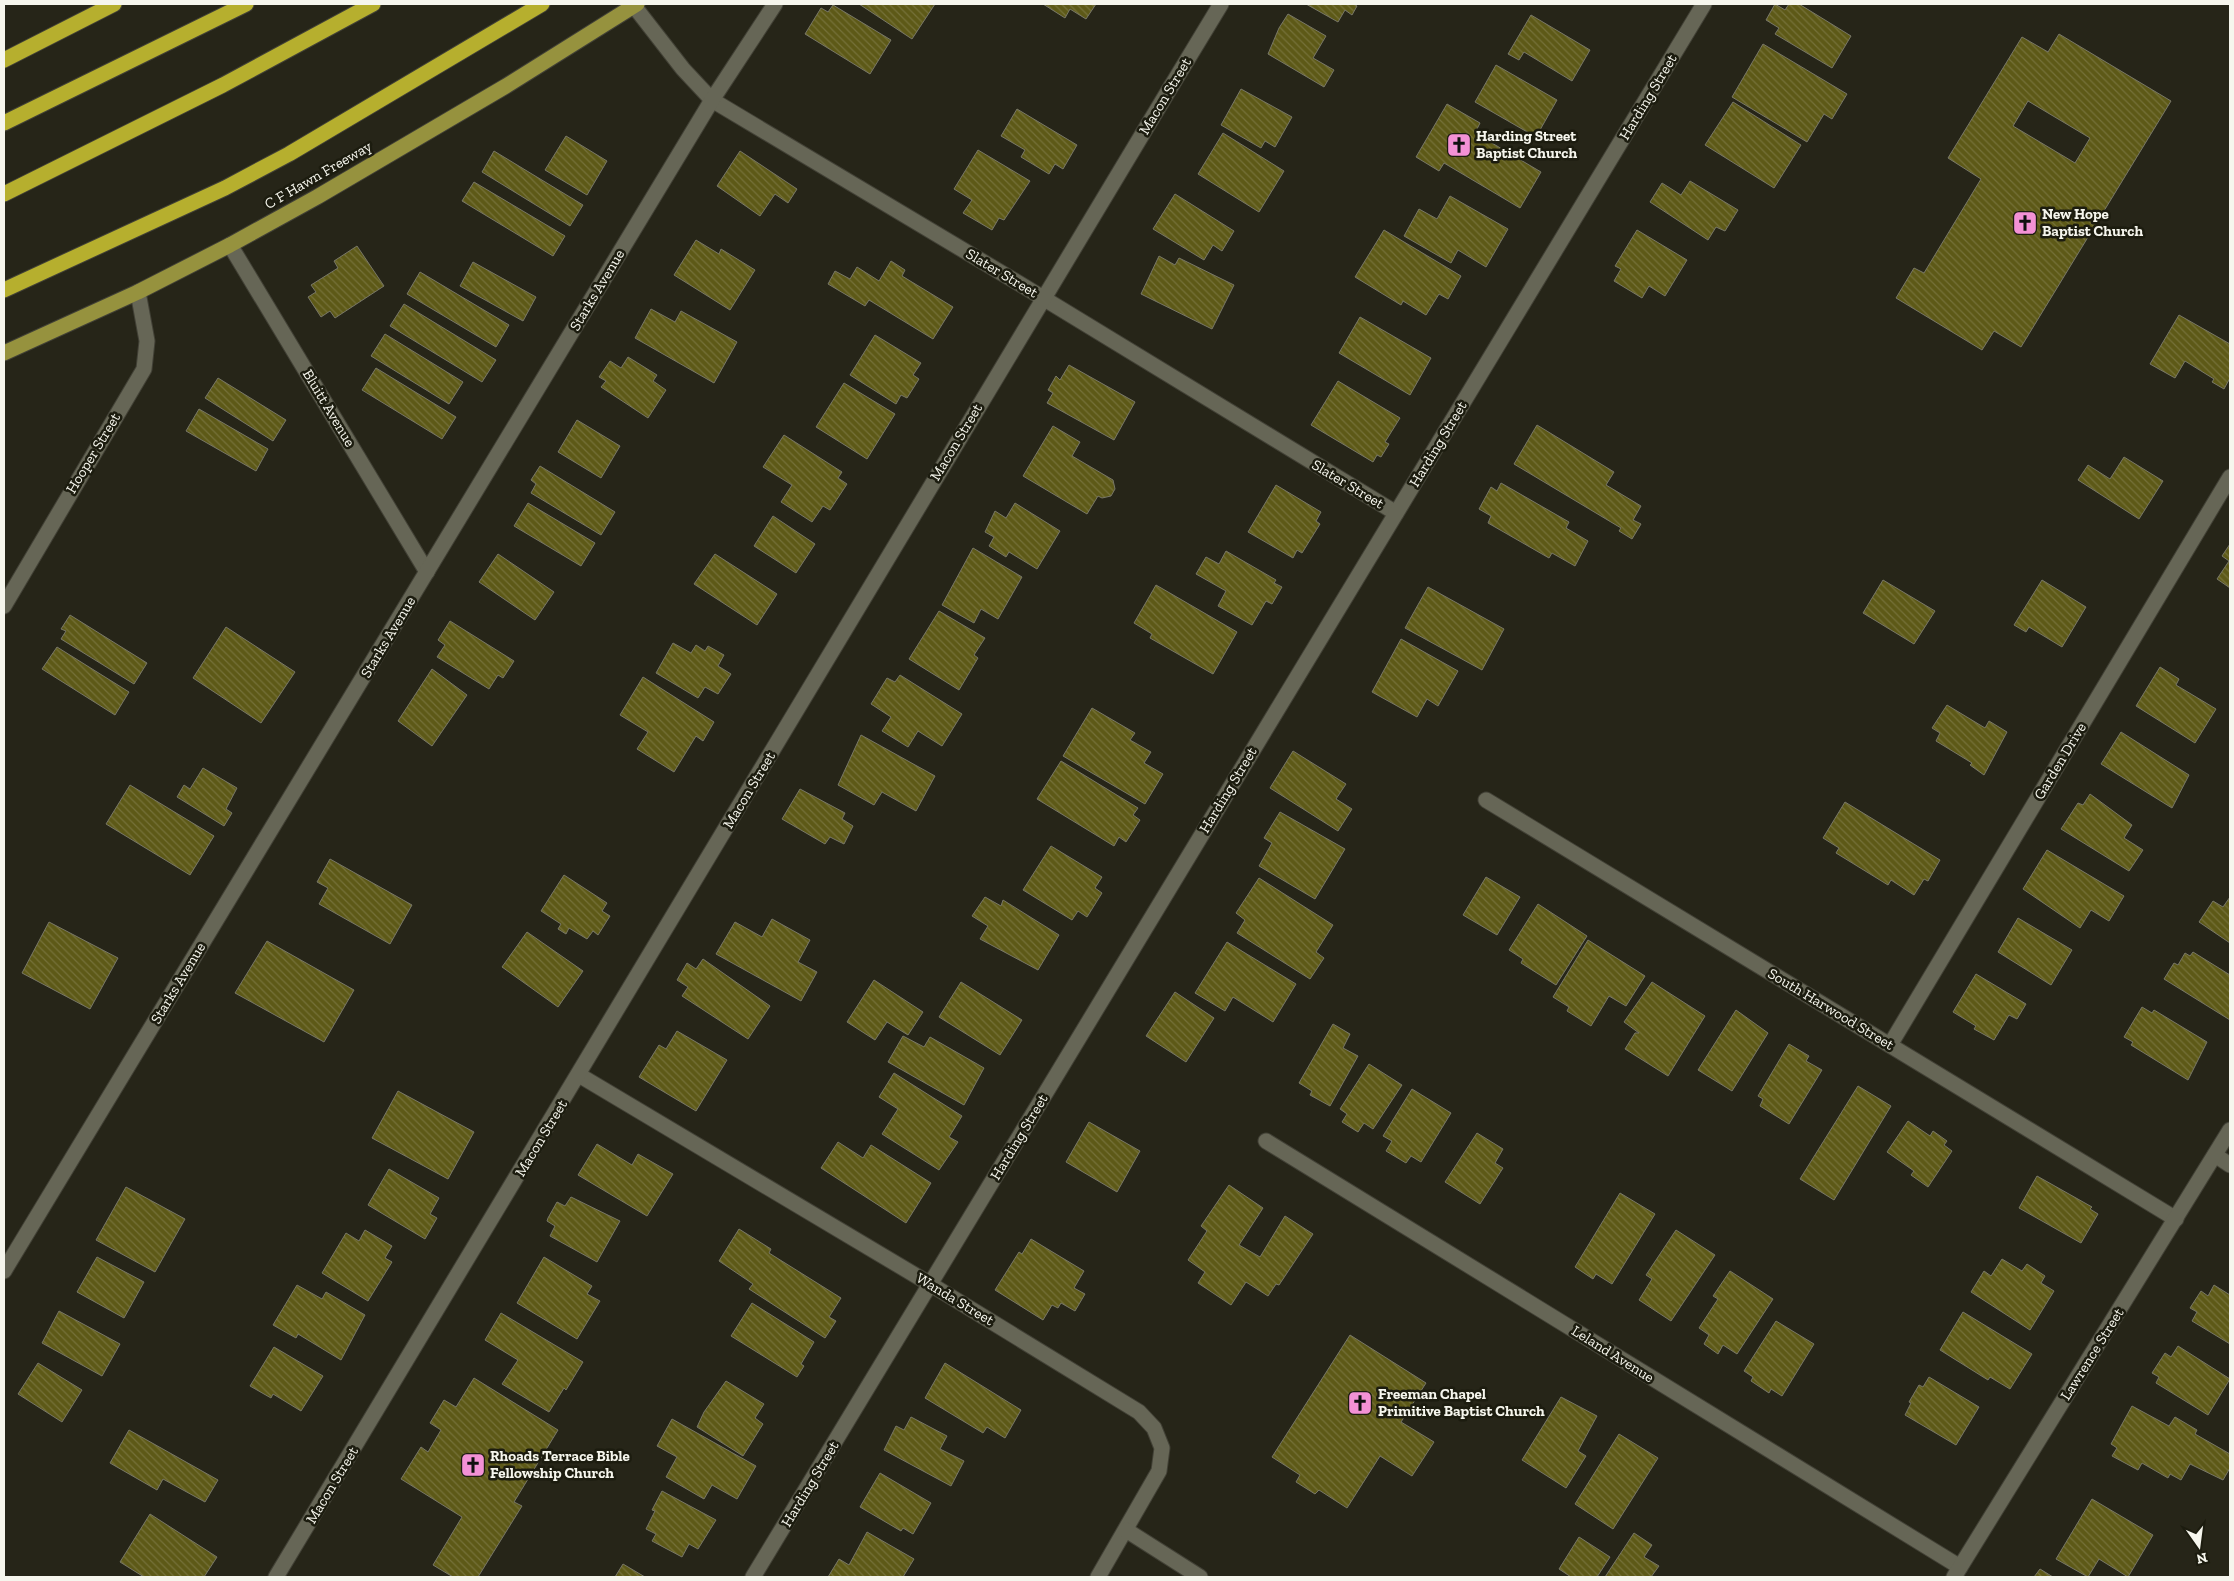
<svg xmlns="http://www.w3.org/2000/svg" width="2234" height="1581" viewBox="0 0 2234 1581" font-family="'Zilla Slab',serif">
<style>
.building{fill:url(#building-back-hatch);stroke:#787767;fill-rule:evenodd}
.lines{fill:none;stroke-linecap:round;stroke-linejoin:round}
.minor-casing{stroke:#424136;stroke-width:17}
.major-casing{stroke:#424136;stroke-width:17}
.highway-casing{stroke:#424136;stroke-width:17}
.minor{stroke:#666656;stroke-width:15}
.major{stroke:#96923e;stroke-width:15}
.highway{stroke:#b6af2e;stroke-width:15}
.labels{text-anchor:middle;stroke-width:5;stroke-linejoin:round;paint-order:stroke}
.street-label{font-size:15px;fill:#f6f6ed;stroke:#1c1c0f}
.poi-label{font-size:15px;font-weight:bold;fill:#f6f6ed;stroke:#1c1c0f;text-anchor:start}
</style>
<defs>
<pattern id="building-back-hatch" width="6" height="6" patternUnits="userSpaceOnUse" patternTransform="scale(1.25)"><rect width="6" height="6" fill="#5d5917"/><path d="M-1 5l2 2M0 0l6 6M5-1l2 2" fill="none" stroke="#757139"/></pattern>
</defs>
<rect width="100%" height="100%" fill="#262518"/>
<g class="building">
<path d="M859 4H935L912 39Z"/>
<path d="M1043 4H1096L1086 19 1070 9 1065 18Z"/>
<path d="M1306 4H1354L1357 6 1352 15 1345 10 1338 22Z"/>
<path d="M1775 4 1785 10 1789 4H1799L1851 36 1832 68 1775 34 1779 28 1766 20Z"/>
<path d="M833 5 891 40 870 74 805 34 821 8 828 12Z"/>
<path d="M1288 14 1326 36 1313 58 1334 70 1324 87 1268 54 1279 28Z"/>
<path d="M1531 15 1590 50 1572 81 1524 52 1519 60 1508 54Z"/>
<path d="M2059 34 2171 101 2021 347 1994 331 1982 350 1896 298 1914 268 1924 273 1981 179 1948 158 2022 37 2048 52ZM2028 101 2090 138 2075 163 2013 126Z"/>
<path d="M1763 44 1847 94 1832 119 1824 114 1807 142 1732 97Z"/>
<path d="M1496 65 1557 100 1536 137 1475 102Z"/>
<path d="M1241 89 1292 117 1275 147 1265 141 1261 148 1221 125Z"/>
<path d="M1733 102 1801 145 1774 188 1705 145Z"/>
<path d="M1447 104 1480 123 1475 133 1541 172 1520 208 1444 163 1439 171 1416 157Z"/>
<path d="M1017 109 1077 145 1063 169 1055 164 1049 174 1021 157 1025 150 1001 136Z"/>
<path d="M1223 133 1284 171 1259 212 1198 174Z"/>
<path d="M566 136 607 161 587 195 545 170Z"/>
<path d="M978 150 1030 181 1004 220 999 218 992 230 963 213 972 200 954 189Z"/>
<path d="M494 151 583 205 570 226 482 172Z"/>
<path d="M740 151 797 189 788 203 775 194 760 216 717 186Z"/>
<path d="M1690 181 1738 210 1725 231 1716 227 1708 240 1650 202 1662 183 1681 195Z"/>
<path d="M474 182 565 236 553 256 462 201Z"/>
<path d="M1175 194 1234 231 1222 251 1213 245 1204 260 1153 229Z"/>
<path d="M1450 196 1508 229 1486 267 1458 250 1451 263 1404 236 1419 209 1437 219Z"/>
<path d="M1384 230 1461 276 1448 299 1439 294 1426 315 1403 301 1401 305 1355 277Z"/>
<path d="M1637 230 1687 260 1665 296 1649 286 1642 298 1614 281 1621 269 1615 266Z"/>
<path d="M696 240 719 254 721 249 755 270 730 310 674 275Z"/>
<path d="M357 246 384 286 335 318 330 311 321 317 308 297 316 292 311 285 338 268 334 261Z"/>
<path d="M1159 256 1175 265 1179 258 1234 285 1212 329 1141 294Z"/>
<path d="M891 261 905 270 902 276 953 307 933 339 869 300 865 306 828 284 835 271 850 279 857 267 879 281Z"/>
<path d="M473 262 536 297 523 321 460 286Z"/>
<path d="M420 272 509 325 496 347 407 294Z"/>
<path d="M404 304 496 360 482 382 390 326Z"/>
<path d="M651 309 675 322 681 311 737 342 714 383 635 338Z"/>
<path d="M2179 315 2230 344V378L2224 389 2212 382 2214 379 2185 361 2175 378 2150 364Z"/>
<path d="M1360 317 1431 358 1410 395 1339 353Z"/>
<path d="M385 334 463 382 449 404 371 356Z"/>
<path d="M875 335 921 363 913 375 919 379 907 398 901 395 896 404 850 375Z"/>
<path d="M628 357 657 375 653 381 666 390 648 418 601 387 606 381 599 377 610 361 621 368Z"/>
<path d="M1069 365 1135 402 1114 440 1047 403 1053 393 1048 390 1056 376 1060 380Z"/>
<path d="M376 368 456 417 442 439 362 390Z"/>
<path d="M218 378 286 420 273 441 205 398Z"/>
<path d="M1338 381 1400 418 1385 442 1389 444 1381 457 1377 455 1373 462 1311 425Z"/>
<path d="M844 383 895 414 867 459 816 427Z"/>
<path d="M199 409 268 449 256 471 186 431Z"/>
<path d="M577 420 620 446 601 478 558 452Z"/>
<path d="M1537 425 1614 472 1606 485 1641 506 1633 520 1641 524 1632 539 1619 531 1621 528 1514 464Z"/>
<path d="M1053 426 1080 442 1072 456 1113 480 1115 489 1111 496 1102 498 1098 496 1087 514 1023 476Z"/>
<path d="M784 435 842 472 838 478 847 484 830 510 823 506 812 522 781 502 792 485 763 467Z"/>
<path d="M2124 457 2163 481 2139 519 2078 480 2088 465 2110 479Z"/>
<path d="M540 466 615 512 601 535 531 493 536 484 531 480Z"/>
<path d="M1501 483 1569 522 1566 528 1588 541 1575 566 1552 553 1549 558 1488 523 1491 516 1479 509 1491 487 1497 491Z"/>
<path d="M1276 485 1321 512 1316 521 1320 524 1302 553 1297 550 1293 558 1248 532Z"/>
<path d="M528 503 595 543 581 566 514 526Z"/>
<path d="M1015 503 1060 531 1037 569 1009 552 1006 557 989 546 994 537 985 532 995 511 1006 518Z"/>
<path d="M773 516 815 544 796 573 754 546Z"/>
<path d="M2230 544V588L2217 579 2229 561 2222 556Z"/>
<path d="M973 548 1022 577 998 619 981 609 974 623 942 605Z"/>
<path d="M1226 551 1276 580 1274 583 1282 587 1272 604 1266 601 1252 625 1218 606 1226 591 1196 574 1206 557 1219 564Z"/>
<path d="M498 554 554 592 535 620 479 582Z"/>
<path d="M715 554 777 594 757 625 694 584Z"/>
<path d="M1883 580 1935 611 1914 644 1863 613Z"/>
<path d="M2042 580 2086 607 2062 647 2029 627 2026 632 2014 625Z"/>
<path d="M1156 585 1237 632 1213 674 1150 638 1152 634 1134 623Z"/>
<path d="M1428 587 1504 629 1482 670 1405 628Z"/>
<path d="M939 611 985 638 974 655 978 658 959 690 909 659Z"/>
<path d="M70 615 147 663 134 684 61 639 66 631 61 629Z"/>
<path d="M450 621 514 661 503 678 498 675 489 689 437 657 445 645 438 640Z"/>
<path d="M226 627 295 672 261 723 193 678Z"/>
<path d="M1401 639 1458 671 1438 706 1427 699 1417 717 1372 692Z"/>
<path d="M673 643 691 653 696 645 705 651 708 646 724 655 718 666 731 674 718 694 705 687 698 698 656 673Z"/>
<path d="M57 647 129 692 115 715 42 669Z"/>
<path d="M2160 667 2179 679 2176 685 2216 709 2195 743 2136 706Z"/>
<path d="M432 669 467 695 432 746 398 721Z"/>
<path d="M900 675 962 714 942 746 918 731 908 747 882 731 891 717 871 704 887 678 895 682Z"/>
<path d="M643 677 714 722 703 741 696 736 674 772 637 749 648 732 620 715Z"/>
<path d="M1947 705 1985 728 1989 721 2007 732 1984 775 1970 765 1972 763 1936 741 1940 733 1932 728Z"/>
<path d="M1092 708 1135 733 1130 740 1151 752 1144 763 1163 774 1145 804 1063 756Z"/>
<path d="M2121 732 2189 775 2172 808 2101 764Z"/>
<path d="M861 735 935 776 916 811 882 792 874 805 838 785Z"/>
<path d="M1293 751 1346 784 1336 799 1352 809 1338 831 1270 788Z"/>
<path d="M1061 761 1138 808 1133 815 1140 820 1126 842 1119 837 1114 846 1037 799Z"/>
<path d="M203 768 237 788 226 809 232 813 224 826 177 797 184 785 190 789Z"/>
<path d="M130 785 214 836 190 875 106 824Z"/>
<path d="M800 789 845 813 842 819 853 826 844 844 830 837 825 844 782 819Z"/>
<path d="M2090 794 2132 825 2124 838 2143 850 2129 871 2061 829 2078 803 2083 805Z"/>
<path d="M1845 802 1940 860 1928 881 1924 879 1914 895 1891 880 1888 885 1836 853 1839 848 1823 838Z"/>
<path d="M1280 812 1345 849 1315 899 1259 866 1272 843 1264 838Z"/>
<path d="M1051 846 1102 877 1095 888 1102 893 1087 917 1078 911 1072 920 1023 890Z"/>
<path d="M2047 850 2124 896 2109 921 2091 910 2080 928 2023 889Z"/>
<path d="M330 859 412 905 390 944 319 904 328 888 317 882Z"/>
<path d="M564 875 607 903 602 911 610 916 598 935 593 931 587 939 569 928 566 934 558 929 561 924 541 911Z"/>
<path d="M1486 877 1520 897 1497 935 1463 915Z"/>
<path d="M1259 878 1333 925 1316 952 1324 958 1310 979 1237 933 1245 920 1236 913Z"/>
<path d="M985 897 1001 906 1003 900 1059 935 1038 970 980 939 988 926 972 916Z"/>
<path d="M2230 897V943L2199 922 2213 901 2223 907Z"/>
<path d="M1538 904 1587 936 1556 985 1521 963 1523 959 1509 950Z"/>
<path d="M2018 918 2072 950 2051 985 1998 952Z"/>
<path d="M772 919 810 940 798 962 817 972 801 1001 716 954 735 922 762 937Z"/>
<path d="M49 922 118 958 90 1009 22 973Z"/>
<path d="M527 932 583 971 558 1007 502 967Z"/>
<path d="M1588 940 1645 976 1626 1006 1609 996 1591 1026 1567 1011 1569 1007 1553 997Z"/>
<path d="M267 941 354 990 324 1042 235 993Z"/>
<path d="M1227 942 1296 984 1273 1022 1233 997 1225 1011 1195 993Z"/>
<path d="M2193 952 2230 975V1020L2164 979 2174 963 2178 965 2185 953 2190 956Z"/>
<path d="M703 959 770 1006 748 1039 682 996 688 987 677 980 687 963 696 969Z"/>
<path d="M1976 974 2026 1004 2017 1019 2009 1015 1994 1040 1974 1029 1976 1026 1953 1012Z"/>
<path d="M874 980 923 1012 908 1035 887 1022 875 1040 847 1022Z"/>
<path d="M961 982 1022 1020 1000 1055 939 1017Z"/>
<path d="M1652 982 1705 1016 1668 1076 1625 1049 1635 1033H1639L1624 1022Z"/>
<path d="M1175 992 1214 1018 1186 1062 1146 1036Z"/>
<path d="M2142 1007 2152 1013 2154 1010 2207 1042 2188 1080 2131 1045 2133 1042 2124 1037Z"/>
<path d="M1736 1010 1768 1033 1732 1091 1698 1070Z"/>
<path d="M1333 1024 1350 1034 1343 1048 1358 1056 1330 1106 1310 1095 1312 1091 1299 1083Z"/>
<path d="M677 1031 727 1060 696 1111 639 1077 659 1045 666 1049Z"/>
<path d="M903 1036 924 1047 930 1037 984 1068 964 1105 888 1062Z"/>
<path d="M1789 1044 1809 1056 1806 1061 1822 1070 1789 1124 1760 1106 1763 1099 1758 1096Z"/>
<path d="M1369 1064 1402 1085 1373 1129 1364 1123 1358 1132 1342 1122 1347 1114 1340 1109Z"/>
<path d="M894 1073 962 1116 949 1137 958 1142 939 1170 882 1134 898 1109 879 1097Z"/>
<path d="M1858 1086 1891 1106 1834 1200 1800 1179Z"/>
<path d="M1412 1089 1451 1113 1421 1162 1411 1156 1406 1163 1386 1151 1392 1141 1383 1136Z"/>
<path d="M398 1091 474 1132 448 1179 372 1138Z"/>
<path d="M1908 1121 1930 1136 1933 1131 1947 1141 1944 1145 1952 1151 1928 1187 1911 1175 1914 1171 1887 1152Z"/>
<path d="M1089 1122 1140 1151 1117 1192 1066 1162Z"/>
<path d="M1477 1133 1503 1149 1495 1163 1503 1168 1480 1204 1445 1182Z"/>
<path d="M838 1142 863 1158 871 1145 931 1183 906 1223 821 1168Z"/>
<path d="M597 1144 632 1165 638 1154 673 1174 647 1216 578 1175Z"/>
<path d="M389 1169 439 1198 430 1214 437 1218 425 1239 368 1205Z"/>
<path d="M2037 1176 2092 1207 2090 1209 2098 1214 2081 1243 2019 1208Z"/>
<path d="M1229 1185 1263 1208 1239 1245 1260 1257 1285 1216 1313 1234 1279 1285 1276 1284 1268 1296 1246 1282 1231 1305 1198 1283 1205 1272 1188 1260 1207 1231 1201 1226Z"/>
<path d="M126 1187 185 1219 155 1272 96 1240Z"/>
<path d="M1620 1193 1655 1214 1612 1284 1596 1274 1593 1279 1575 1267Z"/>
<path d="M571 1197 620 1221 597 1262 550 1236 555 1226 547 1221 548 1218 557 1202 565 1206Z"/>
<path d="M739 1229 771 1249 769 1253 841 1298 829 1317 836 1321 825 1338 749 1289 753 1284 719 1261Z"/>
<path d="M365 1230 392 1246 385 1258 392 1262 368 1301 322 1273 346 1233 359 1241Z"/>
<path d="M1676 1230 1715 1255 1671 1321 1639 1300 1652 1279 1646 1275Z"/>
<path d="M1031 1239 1084 1271 1074 1288 1085 1294 1075 1311 1061 1303 1058 1308 1052 1305 1043 1320 995 1290 1019 1252 1022 1254Z"/>
<path d="M97 1257 144 1282 124 1318 77 1292Z"/>
<path d="M544 1257 592 1286 587 1294 600 1301 577 1339 517 1303Z"/>
<path d="M2002 1259 2022 1271 2027 1264 2045 1276 2041 1283 2054 1291 2030 1330 1971 1292 1984 1271 1991 1276Z"/>
<path d="M1730 1271 1773 1299 1737 1354 1723 1345 1718 1354 1704 1344 1709 1335 1699 1328 1718 1299 1713 1296Z"/>
<path d="M297 1285 322 1299 326 1292 365 1315 341 1360 298 1334 296 1338 273 1325Z"/>
<path d="M2214 1285 2230 1295V1344L2192 1321 2197 1312 2190 1308 2201 1291 2208 1296Z"/>
<path d="M752 1303 814 1342 801 1364 804 1366 797 1377 731 1336Z"/>
<path d="M59 1311 120 1344 102 1376 42 1343Z"/>
<path d="M1963 1312 2032 1354 2010 1389 1990 1377 1988 1380 1940 1350Z"/>
<path d="M501 1313 583 1362 566 1390 564 1388 549 1412 502 1384 518 1360 485 1340Z"/>
<path d="M1776 1321 1814 1344 1782 1396 1771 1389 1769 1393 1751 1381 1753 1377 1744 1371Z"/>
<path d="M1350 1335 1426 1383 1401 1422 1434 1442 1412 1476 1380 1456 1347 1508 1319 1490 1315 1494 1296 1482 1300 1475 1272 1457Z"/>
<path d="M2178 1346 2230 1379 2208 1415 2156 1383 2159 1377 2152 1373 2165 1353 2171 1357Z"/>
<path d="M274 1347 323 1376 301 1411 273 1394 271 1398 250 1386Z"/>
<path d="M38 1363 82 1390 62 1422 18 1394Z"/>
<path d="M945 1363 1021 1410 1005 1438 987 1427 983 1433 925 1398Z"/>
<path d="M1929 1377 1979 1407 1956 1445 1905 1415 1911 1403 1909 1402 1919 1385 1923 1387Z"/>
<path d="M474 1378 558 1430 514 1502 522 1506 478 1577H453L433 1565 462 1517 401 1479 421 1447 428 1452 441 1430 430 1423 444 1400 456 1407Z"/>
<path d="M726 1381 764 1404 755 1418 763 1424 743 1456 697 1427 704 1412Z"/>
<path d="M1561 1397 1597 1416 1578 1451 1586 1456 1566 1488 1522 1460Z"/>
<path d="M2132 1406 2169 1426 2175 1417 2197 1430 2195 1434 2230 1454V1468L2223 1480 2190 1464 2181 1480 2170 1474 2168 1478 2142 1463 2138 1470 2112 1456 2117 1448 2111 1444Z"/>
<path d="M911 1417 947 1436 940 1449 964 1461 951 1486 884 1450 896 1426 904 1430Z"/>
<path d="M672 1419 756 1466 737 1499 712 1485 704 1499 666 1477 677 1457 657 1446Z"/>
<path d="M129 1430 218 1480 205 1502 163 1479 157 1490 110 1463Z"/>
<path d="M1619 1434 1658 1458 1613 1529 1575 1504Z"/>
<path d="M880 1473 931 1503 913 1534 903 1528 901 1531 860 1507Z"/>
<path d="M662 1491 716 1520 698 1549 689 1544 682 1557 652 1541 656 1534 646 1529 655 1511 652 1510Z"/>
<path d="M2092 1499 2153 1535 2128 1577 2099 1559 2088 1577 2056 1559Z"/>
<path d="M150 1514 217 1557 204 1577H144L120 1562Z"/>
<path d="M867 1532 914 1559 903 1577H828L839 1559 849 1565Z"/>
<path d="M1634 1533 1652 1545 1644 1557 1659 1566 1651 1577H1605Z"/>
<path d="M1579 1537 1610 1557 1597 1577H1571L1559 1569Z"/>
<path d="M623 1564 645 1577H615Z"/>
<path d="M2040 1569 2053 1577H2034Z"/>
</g>
<g class="lines">
<defs>
<g id="minor">
<path d="M634 6 683 69 712 100 1020 284 1396 513"/>
<path d="M230 245 427 572"/>
<path d="M4 606 144 369 147 341 138 292"/>
<path d="M1486 800 2176 1219"/>
<path d="M1890 1045 2230 477"/>
<path d="M579 1075 930 1284 1139 1412 1154 1428 1162 1448 1159 1471 1098 1577"/>
<path d="M1266 1141 1960 1567"/>
<path d="M2215 1155 2230 1165"/>
<path d="M4 1271 712 100 775 4"/>
<path d="M1126 1530 1200 1577"/>
<path d="M276 1577C592 1053 904 527 1221 4"/>
<path d="M753 1577 1704 4"/>
<path d="M1954 1577 2230 1130"/>
</g>
<path id="major" d="M4 353 138 292 230 245 317 197 506 86 637 4"/>
<g id="highway">
<path d="M4 60 114 4"/>
<path d="M4 123 246 4"/>
<path d="M4 194 223 85 373 4"/>
<path d="M4 290 225 188 289 154 542 4"/>
</g>
</defs>
<use href="#minor" class="minor-casing"/>
<use href="#major" class="major-casing"/>
<use href="#highway" class="highway-casing"/>
<use href="#minor" class="minor"/>
<use href="#major" class="major"/>
<use href="#highway" class="highway"/>
</g>
<defs>
<symbol id="church-square" viewBox="-11 -11 22 22"><rect x="-9" y="-9" width="18" height="18" rx="4" fill="#f391d5" stroke="#1c1c0f"/><path d="M-1.2-6h2.4v3.5h3.3v2.4h-3.3V6h-2.4V-.1h-3.3v-2.4h3.3Z" fill="#111"/></symbol>
</defs>
<g fill-rule="evenodd">
<use href="#church-square" x="1445" y="131" width="28" height="28"/>
<use href="#church-square" x="2011" y="209" width="28" height="28"/>
<use href="#church-square" x="1346" y="1389" width="28" height="28"/>
<use href="#church-square" x="459" y="1451" width="28" height="28"/>
</g>
<g class="labels">
<g class="street-label">
<text transform="translate(1165 96) rotate(-59)" y="5">Macon Street</text>
<text transform="translate(1648 97) rotate(-59)" y="5">Harding Street</text>
<text transform="translate(318 175) rotate(-30)" y="5">C F Hawn Freeway</text>
<text transform="translate(1002 273) rotate(31)" y="5">Slater Street</text>
<text transform="translate(597 290) rotate(-59)" y="5">Starks Avenue</text>
<text transform="translate(329 408) rotate(59)" y="5">Bluitt Avenue</text>
<text transform="translate(956 442) rotate(-59)" y="5">Macon Street</text>
<text transform="translate(1438 444) rotate(-59)" y="5">Harding Street</text>
<text transform="translate(93 453) rotate(-59)" y="5">Hooper Street</text>
<text transform="translate(1348 484) rotate(31)" y="5">Slater Street</text>
<text transform="translate(388 637) rotate(-59)" y="5">Starks Avenue</text>
<text transform="translate(2060 761) rotate(-59)" y="5">Garden Drive</text>
<text transform="translate(749 790) rotate(-59)" y="5">Macon Street</text>
<text transform="translate(1228 790) rotate(-59)" y="5">Harding Street</text>
<text transform="translate(178 983) rotate(-59)" y="5">Starks Avenue</text>
<text transform="translate(1831 1009) rotate(31)" y="5">South Harwood Street</text>
<text transform="translate(1019 1137) rotate(-59)" y="5">Harding Street</text>
<text transform="translate(541 1138) rotate(-59)" y="5">Macon Street</text>
<text transform="translate(955 1299) rotate(31)" y="5">Wanda Street</text>
<text transform="translate(1613 1354) rotate(32)" y="5">Leland Avenue</text>
<text transform="translate(2092 1354) rotate(-58)" y="5">Lawrence Street</text>
<text transform="translate(810 1484) rotate(-59)" y="5">Harding Street</text>
<text transform="translate(332 1485) rotate(-59)" y="5">Macon Street</text>
</g>
<g class="poi-label">
<text x="1476" y="141">Harding Street<tspan x="1476" dy="17">Baptist Church</tspan></text>
<text x="2042" y="219">New Hope<tspan x="2042" dy="17">Baptist Church</tspan></text>
<text x="1378" y="1399">Freeman Chapel<tspan x="1378" dy="17">Primitive Baptist Church</tspan></text>
<text x="490" y="1461">Rhoads Terrace Bible<tspan x="490" dy="17">Fellowship Church</tspan></text>
</g>
</g>
<rect width="2234" height="1581" fill="none" stroke="#f6f6ed" stroke-width="10"/>
<g transform="translate(2199 1546) rotate(166)" stroke="#1c1c0f" stroke-width="4" paint-order="stroke">
<path d="M0-4L9 19L0 12L-9 19Z" fill="#f6f6ed"/>
<text y="-8" font-size="14" font-weight="bold" text-anchor="middle" fill="#f6f6ed">N</text>
</g>
</svg>
